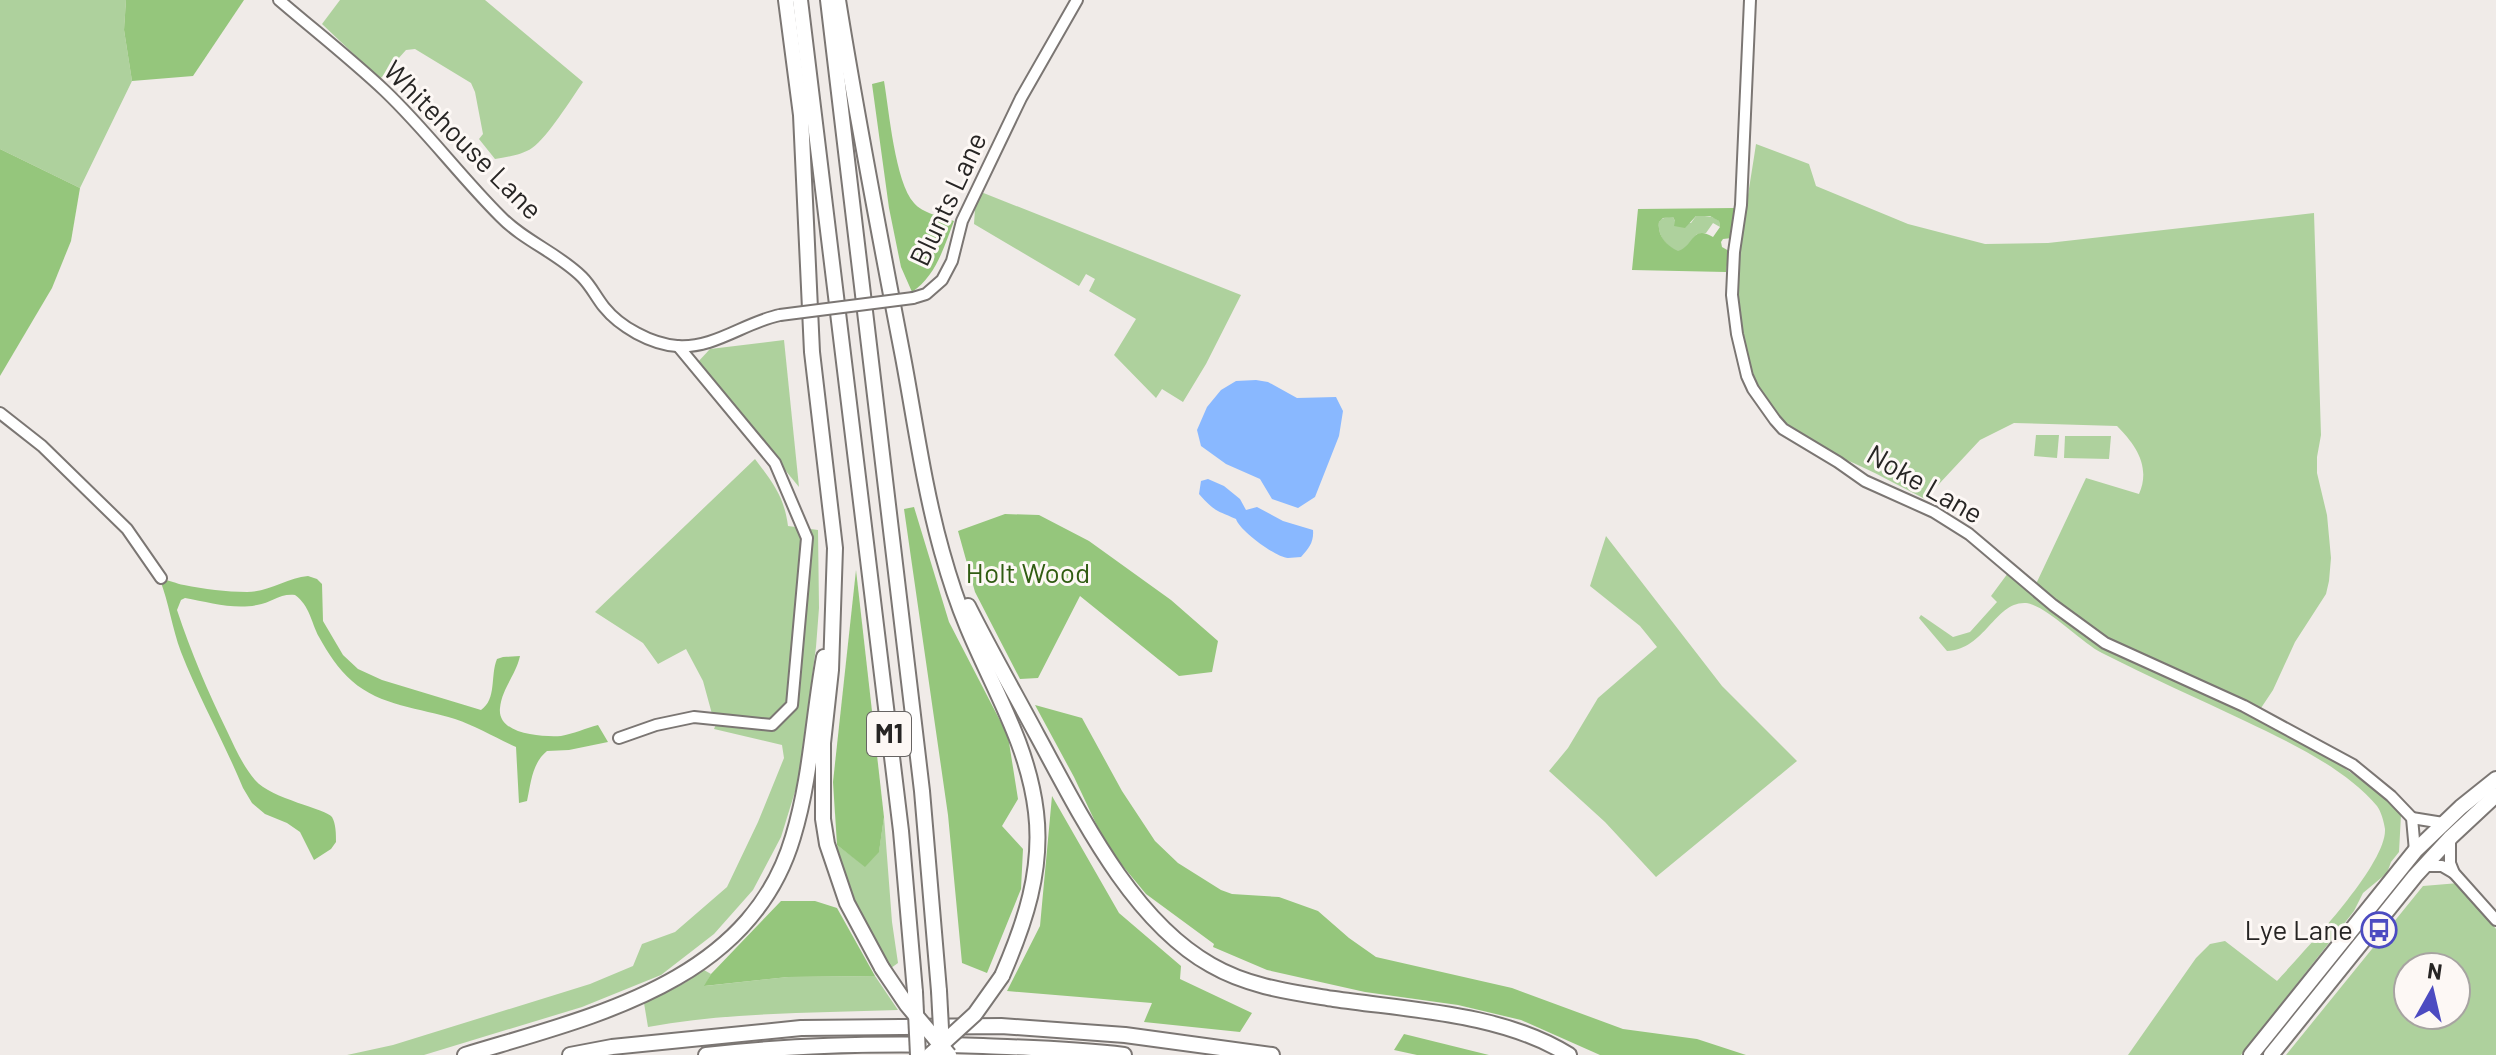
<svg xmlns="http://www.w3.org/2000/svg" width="2496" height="1055" viewBox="0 0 2496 1055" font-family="Barlow,sans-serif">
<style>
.green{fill:#aed19d;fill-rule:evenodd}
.forest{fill:#95c67c;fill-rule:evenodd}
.water{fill:#89b8ff}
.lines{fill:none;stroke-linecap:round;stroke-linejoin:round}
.minor-casing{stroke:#7b7673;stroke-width:14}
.highway-casing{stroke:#7b7673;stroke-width:18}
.minor{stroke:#fff;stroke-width:10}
.highway{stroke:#fff;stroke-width:14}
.minor-bridge-casing{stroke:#7b7673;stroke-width:14;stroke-linecap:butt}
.highway-bridge-casing{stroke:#7b7673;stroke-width:18;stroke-linecap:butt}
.minor-bridge{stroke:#fff;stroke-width:10}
.highway-bridge{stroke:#fff;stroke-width:14}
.labels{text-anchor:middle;stroke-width:6;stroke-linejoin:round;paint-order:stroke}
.shield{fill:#fdf8f5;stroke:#676463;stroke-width:2}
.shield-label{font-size:26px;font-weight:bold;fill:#272524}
.street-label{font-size:28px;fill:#272524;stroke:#fdf8f5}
.park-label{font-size:28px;fill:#305c12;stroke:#fdf8f5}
.poi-label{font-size:28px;fill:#272524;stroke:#fdf8f5;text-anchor:end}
</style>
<rect width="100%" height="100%" fill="#f0ebe8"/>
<g class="green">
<path d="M0 0H126L124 30 132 81 80 188 0 149Z"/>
<path d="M340 0H485L583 82C571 99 548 137 532 148 522 155 507 157 495 159L479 139 483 134 475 92 471 83 415 49 406 50 380 79 322 24Z"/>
<path d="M1756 144 1809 164 1816 186 1908 224 1985 244 2048 243 2314 213 2321 435 2317 457V473L2327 515 2331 558 2329 581 2326 594 2295 642 2273 690 2261 708 2100 634 2036 584 2086 478 2139 494C2151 467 2136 445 2117 426L2014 423 1980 440 1925 499C1903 488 1882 476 1860 466 1843 458 1825 452 1810 442 1783 426 1758 397 1747 368 1725 310 1747 206 1756 144Z"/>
<path d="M981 192 1241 295 1206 364 1183 402 1162 389 1156 398 1114 355 1136 319 1089 291 1095 279 1086 274 1079 286 974 224 975 209Z"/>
<path d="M1696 216C1705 216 1712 215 1719 221L1720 227 1713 223 1706 233 1697 234 1684 250 1678 252C1666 246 1657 235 1659 222 1663 217 1667 217 1673 217L1675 221 1691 223Z"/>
<path d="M784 340 799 487 697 363 710 349Z"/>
<path d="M2036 435H2059L2057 458 2034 456Z"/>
<path d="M2065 436H2111L2109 459 2064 458Z"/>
<path d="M755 459C773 483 784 496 788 526L818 530 819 608 816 647 798 782 781 837 753 890 714 934 661 975 582 1007 424 1055H347L393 1045 590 984 633 966 642 944 675 932 727 887 758 822 784 758 782 745 714 729 720 715 712 714 703 681 686 649 658 664 643 643 595 612Z"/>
<path d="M1606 536 1722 686 1797 761 1656 877 1605 822 1549 771 1568 748 1598 698 1657 647 1640 626 1590 586Z"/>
<path d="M2008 573 2076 626 2261 717 2343 767 2390 801 2401 815 2399 852 2391 862 2387 873 2363 893 2354 911 2241 1055H2128L2196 958 2210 944 2225 941 2277 981C2302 953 2387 865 2385 829 2384 822 2381 811 2377 806 2345 768 2289 742 2245 721 2197 698 2149 677 2102 653 2082 643 2046 605 2026 603 1995 601 1986 649 1947 651L1919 618 1921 615 1953 637 1970 632 1997 602 1991 596Z"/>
<path d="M884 817 892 922 898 963 891 968C868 929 849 892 835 849L837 845 865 866 879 851Z"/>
<path d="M2459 883 2496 929V1055H2286L2423 886ZM2408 967H2456V1015H2408Z"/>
<path d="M704 970 711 974 705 986 788 977 875 976 898 1010C814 1013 730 1012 648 1027L644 1003 683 984Z"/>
</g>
<g class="forest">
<path d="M126 0H244L193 76 132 81 124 30Z"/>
<path d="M884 81C889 110 895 182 914 203 922 213 942 217 954 221 944 247 936 276 912 292L901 267 889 208 872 84Z"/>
<path d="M0 149 80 188 71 241 52 288 0 376Z"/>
<path d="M1735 208 1732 238 1723 239 1721 242 1722 247 1729 251 1726 272 1632 270 1638 209ZM1696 216H1710L1719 221 1720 227 1713 237C1692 224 1694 246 1678 251 1666 246 1657 235 1659 222L1663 218 1673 217 1675 221 1674 226 1685 228Z"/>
<path d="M914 507 949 622 1008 736 1018 799 1002 826 1023 849 1021 889 987 973 962 963 948 815 904 509Z"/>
<path d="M1005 514 1039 515 1089 541 1171 600 1218 641 1212 672 1179 676 1080 596 1038 678 1020 679 975 592 958 531Z"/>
<path d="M856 570 884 817 879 852 865 867 837 845 833 782Z"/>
<path d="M308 576 317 579 322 584 323 621 343 655 358 669 382 680 481 710C497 699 490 676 497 659L503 657 520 656C516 675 502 688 500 708 497 735 543 737 561 736 573 734 586 728 598 725L608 742 569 750 547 751C532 763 531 783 527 801L519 803 516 747C496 738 476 726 455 719 420 708 380 706 352 681 338 669 328 653 319 637 311 622 310 606 295 595 280 593 271 603 257 605 234 610 208 602 185 598L181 600 177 610C191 652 208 692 227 731 235 748 243 766 255 780 271 799 327 809 332 817 336 824 336 834 336 842L331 849 314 860 300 832 287 823 265 814 252 803 243 788C224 742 199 698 181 652 172 628 169 603 160 580 169 579 175 584 184 585 204 589 226 592 247 592 269 592 287 578 308 576Z"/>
<path d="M1035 705 1082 718 1122 791 1155 841 1178 863 1221 890 1232 894 1279 897 1318 911 1349 938 1376 957 1512 988 1623 1029 1697 1039 1746 1055H1600L1521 1020 1458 1005 1365 992 1267 970 1213 947 1214 944 1146 894 1107 847 1074 777Z"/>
<path d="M1052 796 1119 913 1181 966 1180 979 1252 1013 1240 1032 1144 1022 1152 1003 1007 991 1040 926Z"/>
<path d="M781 901H815L837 908 875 976 788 977 704 986 711 974Z"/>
<path d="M1404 1034 1489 1055H1417L1394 1050Z"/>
</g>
<g class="water">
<path d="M1256 380 1268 382 1297 398 1336 397 1343 411 1339 436 1315 497 1298 508 1272 499 1260 479 1226 464 1201 446 1197 430 1207 407 1221 390 1236 381Z"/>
<path d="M1208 479 1224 486 1240 499 1246 510 1257 507 1283 521 1313 530C1314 542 1309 548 1301 557 1297 557 1292 558 1288 558 1275 557 1239 530 1236 519 1216 510 1215 512 1199 494L1201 481Z"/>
</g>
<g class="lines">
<defs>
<g id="minor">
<path d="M279 0C314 30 351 59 385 91 426 130 460 176 500 216 524 241 558 253 582 277 591 286 596 297 604 307 620 327 651 344 677 346 714 349 745 322 780 315"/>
<path d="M1750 0 1741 205 1734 252 1732 295 1737 334 1747 376 1753 389 1775 420 1783 429 1838 462 1865 481 1934 512 1969 534 2053 605 2105 643 2244 706 2353 765 2391 796 2412 818 2415 851"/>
<path d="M913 298 926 294 942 280 952 261 962 221 1021 98 1077 0"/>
<path d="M0 413 42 446 127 529 161 578"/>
<path d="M619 738 656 725 694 717 772 725 792 705 807 538 775 463 678 346"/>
<path d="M2412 818 2443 823"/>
<path d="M2450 839V863L2454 873 2496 920"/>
<path d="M2424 866H2442L2454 873"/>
</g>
<g id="highway">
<path d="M786 0 801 115 812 352 835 548 831 670 823 743V819L827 844 847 903 882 968"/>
<path d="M800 0 901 831 915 992"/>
<path d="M828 0 922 791 939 991"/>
<path d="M838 0C857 119 880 238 903 357 915 421 924 488 942 552 949 577 957 602 967 626 993 689 1028 744 1036 812 1043 870 1025 923 1002 976"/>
<path d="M968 606C990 650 1014 692 1037 735 1080 814 1131 920 1211 965 1249 987 1291 992 1334 999 1409 1010 1502 1013 1569 1055"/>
<path d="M465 1055C593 1016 750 983 793 837 811 778 813 717 824 657"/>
<path d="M570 1055 612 1047 801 1028 1001 1026 1125 1035 1272 1055"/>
<path d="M706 1055C798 1044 891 1043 983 1046 1030 1048 1078 1049 1124 1055"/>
<path d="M2251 1055 2415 851 2461 807 2496 779"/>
<path d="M2271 1055 2415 876 2451 837 2496 795"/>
</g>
</defs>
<use href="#minor" class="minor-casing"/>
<use href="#highway" class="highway-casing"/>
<use href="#minor" class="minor"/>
<use href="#highway" class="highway"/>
<defs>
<path id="minor-bridge" d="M780 315 913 298"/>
<g id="highway-bridge">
<path d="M882 968 907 1005 949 1055"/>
<path d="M939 991 942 1047"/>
<path d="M915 992 918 1055"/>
<path d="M930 1055 975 1014 1002 976"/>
</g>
</defs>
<use href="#minor-bridge" class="minor-bridge-casing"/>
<use href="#highway-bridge" class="highway-bridge-casing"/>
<use href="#minor-bridge" class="minor-bridge"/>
<use href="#highway-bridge" class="highway-bridge"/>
</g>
<defs>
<symbol id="bus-ring" viewBox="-11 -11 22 22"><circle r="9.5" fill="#fdf8f5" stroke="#4c4bc1" stroke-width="1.5"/><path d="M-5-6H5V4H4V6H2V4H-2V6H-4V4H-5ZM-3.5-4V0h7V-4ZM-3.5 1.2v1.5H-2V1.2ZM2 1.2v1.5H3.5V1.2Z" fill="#4c4bc1"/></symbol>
</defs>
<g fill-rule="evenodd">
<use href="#bus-ring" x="2359" y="910" width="40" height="40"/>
</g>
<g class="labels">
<rect class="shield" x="867" y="712" width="44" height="44" rx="6"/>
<g class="shield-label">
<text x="889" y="743">M1</text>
</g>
<g class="street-label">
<text transform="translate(463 140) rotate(45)" y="10">Whitehouse Lane</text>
<text transform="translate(948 199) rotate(-65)" y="10">Blunts Lane</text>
<text transform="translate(1925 484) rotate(30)" y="10">Noke Lane</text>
</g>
<g class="park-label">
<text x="1028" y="583">Holt Wood</text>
</g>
<g class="poi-label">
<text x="2353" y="940">Lye Lane</text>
</g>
</g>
<g transform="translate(2432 991) rotate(8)"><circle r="38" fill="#fdf8f5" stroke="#a7a4a1" stroke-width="2"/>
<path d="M0-6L14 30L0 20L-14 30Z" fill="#4c4bc1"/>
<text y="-12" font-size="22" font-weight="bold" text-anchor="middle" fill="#272524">N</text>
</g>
</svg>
